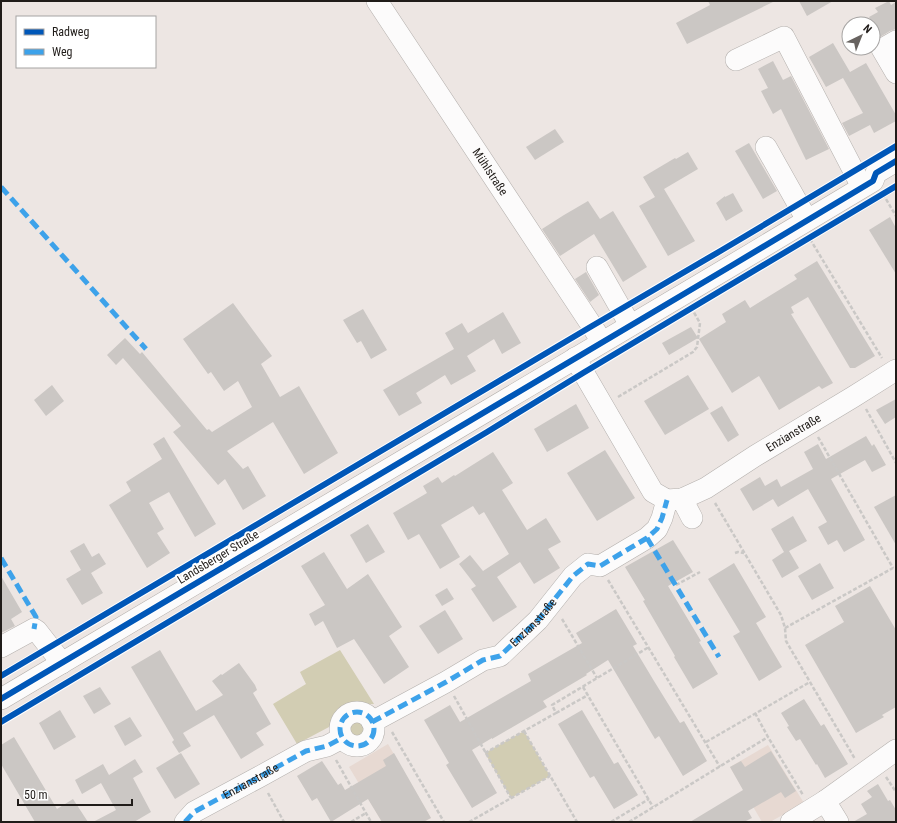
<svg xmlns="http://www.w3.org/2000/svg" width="897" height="823" viewBox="0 0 897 823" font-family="'Roboto Condensed',sans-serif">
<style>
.built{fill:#e7d9d2}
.green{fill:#d2cdb3}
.building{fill:#cbc7c4}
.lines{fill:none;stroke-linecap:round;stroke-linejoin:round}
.minor-casing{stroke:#b4b0ad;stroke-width:22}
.path{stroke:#cac8c6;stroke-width:2.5;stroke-dasharray:4 2;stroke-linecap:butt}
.minor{stroke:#fcfbfb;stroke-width:21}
.quiet{stroke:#3da2ea;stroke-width:5;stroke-dasharray:10 5;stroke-linecap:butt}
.cycleway-casing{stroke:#fff;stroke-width:8}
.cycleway{stroke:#0057b8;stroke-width:6}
.labels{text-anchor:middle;stroke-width:4;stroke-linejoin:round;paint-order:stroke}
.street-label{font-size:12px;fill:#201c19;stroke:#fff}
</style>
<rect width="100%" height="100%" fill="#ede6e3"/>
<g class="built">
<path d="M388 744 431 818 424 822H382L349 767Z"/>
<path d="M768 745 804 803 770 822H762L730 767Z"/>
</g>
<g class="green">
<path d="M340 650 374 704 353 705 345 707 338 713 329 727 297 744 273 704 306 684 300 672Z"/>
<circle cx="357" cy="729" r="9"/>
<path d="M524 731 550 776 511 798 485 753Z"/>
</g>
<g class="building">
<path d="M708 1H775L687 44 676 23 710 5Z"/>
<path d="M799 1H833L807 16Z"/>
<path d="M889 1 891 5 896 2V29L890 31 880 37 869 17 878 12 875 8Z"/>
<path d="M833 43 850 72 866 63 896 115V121L874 133 870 125 849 136 842 123 863 113 843 78 826 87 809 57Z"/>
<path d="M773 61 783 80 791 76 829 149 806 160 781 109 773 114 761 91 768 88 758 69Z"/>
<path d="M555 129 564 142 535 160 526 147Z"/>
<path d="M749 143 777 191 763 199 735 151Z"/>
<path d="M688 152 698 169 664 189 695 241 668 256 639 206 655 197 643 177 675 158 676 159Z"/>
<path d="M733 193 743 211 726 221 716 203 725 196V197Z"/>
<path d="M588 201 600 219 613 211 647 267 623 282 594 234 560 256 542 229 564 215Z"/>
<path d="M890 217 896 228V274L869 230Z"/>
<path d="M817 261 875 356 855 368H850L808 297 791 307 794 313 791 314 833 383 822 389 819 386 779 410 759 376 732 393 699 339 726 322 722 314 745 300 750 308 797 279 794 275Z"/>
<path d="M586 272 599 295 590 302 575 279Z"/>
<path d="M233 303 272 356 261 364 280 397 299 386 338 453 304 474 273 422 227 451 243 469 248 466 266 496 243 510 225 479 218 485 173 432 181 426 123 358 116 365 107 355 125 338 140 354 142 352 207 430 209 429 212 432 252 407 238 381 224 391 211 372 208 374 183 339Z"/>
<path d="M363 309 387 350 371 359 361 341 357 343 343 320Z"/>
<path d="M503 312 521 343 502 354 494 339 467 356 476 371 451 385 445 375 416 393 422 403 399 416 383 390 454 349 445 333 462 323 468 333Z"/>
<path d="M691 327 698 338 669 355 662 343Z"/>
<path d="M688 375 709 409 665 435 644 401Z"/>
<path d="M52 385 64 401 46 416 34 400Z"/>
<path d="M896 399V417L885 424 876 410Z"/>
<path d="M576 404 589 428 547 452 534 429Z"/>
<path d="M722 406 739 435 728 442 710 413Z"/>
<path d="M866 436 872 446 874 444 886 465 872 472 865 460 831 479 865 540 844 552 837 540 828 545 818 527 827 522 808 489 778 507 773 499 753 511 740 489 760 477 765 486 777 479 781 487 813 469 804 452 818 444 826 459Z"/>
<path d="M164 437 216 524 195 537 169 492 149 503 164 529 157 533 170 553 147 568 109 505 131 491 126 482 162 459 153 444Z"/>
<path d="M605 450 635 498 597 521 567 473Z"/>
<path d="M493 452 513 483 502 490 527 530 546 518 561 542 548 549 560 568 534 584 520 562 497 577 517 607 493 622 471 589 476 586 459 564 470 555 483 571 509 554 484 512 479 515 473 506 441 525 460 557 440 569 419 534 408 540 393 513 427 493 423 486 438 477 442 483 454 475 455 476Z"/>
<path d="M896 495V545L874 507Z"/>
<path d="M793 516 807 541 789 551 799 568 782 578 772 560 784 552 771 529Z"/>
<path d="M368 524 385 552 366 563 350 535Z"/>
<path d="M673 540 693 572 668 586 701 641 699 642 718 674 693 689 674 657 675 656 643 601 645 600 625 567Z"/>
<path d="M84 543 92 557 99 553 106 564 91 573 103 593 82 605 66 579 81 570 70 551Z"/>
<path d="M324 552 347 589 368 574 402 627 389 636 409 667 384 684 354 639 337 648 323 621 315 626 309 614 325 605 301 566Z"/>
<path d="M734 563 766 617 756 623 782 667 759 681 733 636 740 632 708 579Z"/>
<path d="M820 563 834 588 812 600 798 576Z"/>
<path d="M1 576 22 612 11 619 15 626 1 633Z"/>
<path d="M870 586 896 630V707L882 715 884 717 856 733 805 645 844 622 835 606Z"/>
<path d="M447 588 454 599 442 606 435 595Z"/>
<path d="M616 609 637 644 633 646 654 681 680 723 684 721 707 761 683 776 659 736 655 739 608 660 586 674 587 675 543 701 547 707 492 739V738L472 750 497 793 472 808 446 765 449 763 424 720 450 705 460 722 510 693 531 681 528 674 582 643 576 633Z"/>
<path d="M445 610 463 639 438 654 419 626Z"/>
<path d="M160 650 196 711 223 695 212 681 221 674 222 675 239 663 255 685 257 690 253 693 271 724 256 733 264 745 241 759 214 715 183 733 191 746 179 753 172 742 174 740 131 667Z"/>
<path d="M100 687 111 704 94 714 83 696Z"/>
<path d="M804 699 821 726 824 724 848 764 825 778 817 764 816 765 800 739 796 741 787 727 789 726 781 713Z"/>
<path d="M60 710 76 737 54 750 39 723Z"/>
<path d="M582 710 614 764 618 762 638 795 614 809 594 776 590 778 558 724Z"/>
<path d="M130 717 142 736 125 746 114 726Z"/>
<path d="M14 737 57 809 73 799 88 822H35L1 764V745Z"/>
<path d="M771 751 796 791 785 798 781 792 748 811 752 818 744 822H690L743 790 730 767 741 761 745 767Z"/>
<path d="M181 753 200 784 175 799 156 768Z"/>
<path d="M394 753 431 818 423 822H382L368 799 331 822 317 798 312 801 297 776 322 761 338 785 341 783 345 790 386 766 383 760Z"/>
<path d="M135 759 143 772 133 778 151 812 134 822H93L116 810 101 783 82 794 75 780 103 764 109 775Z"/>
<path d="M878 784 888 801 890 800 896 810V822H853L867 814 861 804 872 797 867 791Z"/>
</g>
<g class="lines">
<defs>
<g id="minor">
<path id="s1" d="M377 1 592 326 602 342"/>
<path d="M896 41 882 49 896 73"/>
<path d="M736 60 784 37 862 187"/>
<path d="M766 147 807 220"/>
<path d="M597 267 630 325"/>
<path id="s2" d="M575 358 653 492 667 500 682 499 706 488 755 456 853 397 896 370"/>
<path d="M682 499 692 518"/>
<path d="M1 647 34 629 37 631 62 663"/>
<path d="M1 699 731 266 873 181 876 173 896 161"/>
<circle cx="357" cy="729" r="17"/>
<path id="s3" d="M372 722 446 682 483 660 500 656 538 620 573 576 588 564 600 566 647 538 657 529 662 518 667 500"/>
<path d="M825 801 838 822"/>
<path d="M185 822 194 812 259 777 306 751 327 746 342 738"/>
<path d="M791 822 825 801 896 750"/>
</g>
</defs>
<use href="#minor" class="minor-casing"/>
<g class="path">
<path d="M883 194 896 216"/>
<path d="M810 239 882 358"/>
<path d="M618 397 693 352 697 347 700 323 692 309"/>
<path d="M866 409 896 463"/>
<path d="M818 437 893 568"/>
<path d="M715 503 781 615 785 628 786 641 855 759"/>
<path d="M735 553 738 552 744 553"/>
<path d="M608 580 720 767"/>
<path d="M676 585 700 572"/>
<path d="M562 619 597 678"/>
<path d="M785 628 893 568H896"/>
<path d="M583 687 653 807"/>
<path d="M454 696 511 798"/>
<path d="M556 713 588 695"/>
<path d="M755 713 768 737 803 795"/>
<path d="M524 731 577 822"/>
<path d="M392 732 444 822"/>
<path d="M706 742 810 682"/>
<path d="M485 753 556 713 552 705 649 647"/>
<path d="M336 760 371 822"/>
<path d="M886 777 896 792"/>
<path d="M268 793 284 822"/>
<path d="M351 822 366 813"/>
<path d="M469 822 550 776"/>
<path d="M611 822 649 799"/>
<path d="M629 822 768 737"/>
</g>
<use href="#minor" class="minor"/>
<g class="quiet">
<path d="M1 187 146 349"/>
<path d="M647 538 719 657"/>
<path d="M1 558 36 617 34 629"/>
<circle cx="357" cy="729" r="17"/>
<path d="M372 722 446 682 483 660 500 656 538 620 573 576 588 564 600 566 647 538 657 529 662 518 667 500"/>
<path id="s4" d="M185 822 194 812 259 777 306 751 327 746 342 738"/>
</g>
<defs>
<g id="cycleway">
<path d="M1 676 592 326 722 250 896 146"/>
<path d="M1 699 731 266 873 181 876 173 896 161"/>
<path d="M1 722 487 432 583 373 896 186"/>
</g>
</defs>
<use href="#cycleway" class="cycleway-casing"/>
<use href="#cycleway" class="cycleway"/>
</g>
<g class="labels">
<g class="street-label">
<text dy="4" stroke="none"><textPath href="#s1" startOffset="205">Mühlstraße</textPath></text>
<text dy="4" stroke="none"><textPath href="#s2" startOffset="316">Enzianstraße</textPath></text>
<text transform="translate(218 557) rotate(-31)" y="4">Landsberger Straße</text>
<text dy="4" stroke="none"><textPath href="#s3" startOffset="192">Enzianstraße</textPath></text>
<text dy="4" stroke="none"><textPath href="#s4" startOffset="78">Enzianstraße</textPath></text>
</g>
</g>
<rect width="897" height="823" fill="none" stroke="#201c19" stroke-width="4"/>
<rect x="16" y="16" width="140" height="52" fill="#ffffff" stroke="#a6a4a3"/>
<rect x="24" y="29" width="20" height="6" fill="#0057b8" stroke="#a6a4a3"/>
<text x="52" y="36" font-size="12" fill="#201c19">Radweg</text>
<rect x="24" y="49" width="20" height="6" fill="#3da2ea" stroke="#a6a4a3"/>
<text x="52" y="56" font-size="12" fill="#201c19">Weg</text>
<g transform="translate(861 36) rotate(43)"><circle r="19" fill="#ffffff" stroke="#a6a4a3"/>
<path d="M0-3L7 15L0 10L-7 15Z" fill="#686360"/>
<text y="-6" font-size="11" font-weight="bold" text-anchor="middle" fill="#201c19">N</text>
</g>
<path d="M18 799v6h114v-6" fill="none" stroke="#201c19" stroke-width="2"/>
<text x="24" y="799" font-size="12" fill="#201c19" stroke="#ffffff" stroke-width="3" paint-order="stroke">50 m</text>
</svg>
